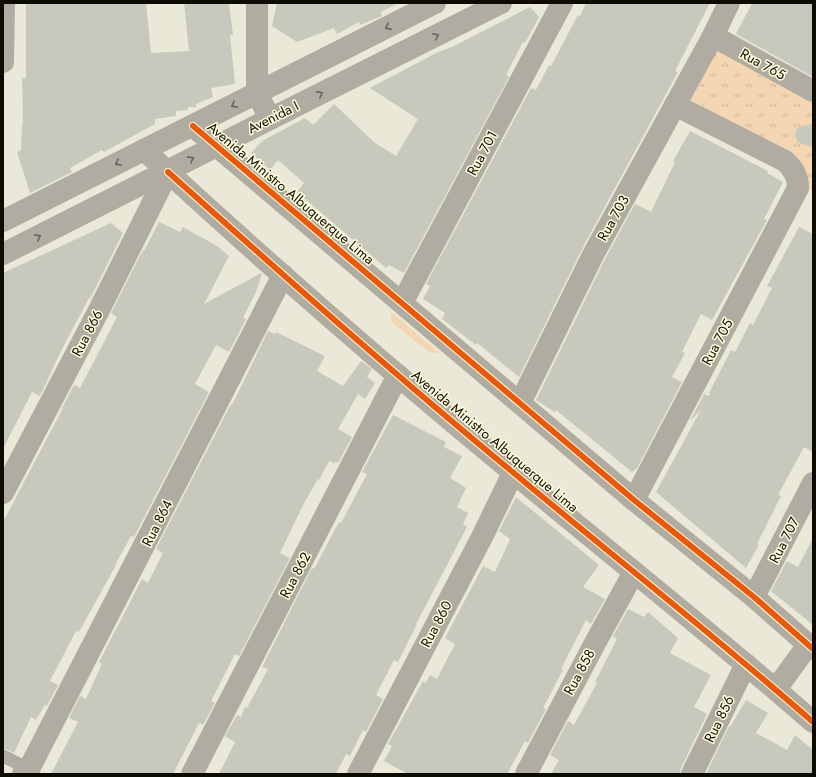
<svg xmlns="http://www.w3.org/2000/svg" width="816" height="777" viewBox="0 0 816 777" font-family="Jost,sans-serif">
<style>
.park{fill:url(#park-tufts)}
.building{fill:#c7c9bc}
.lines{fill:none;stroke-linecap:round;stroke-linejoin:round}
.service{stroke:#b0aca1;stroke-width:13}
.minor{stroke:#b0aca1;stroke-width:22}
.tertiary{stroke:#b0aca1;stroke-width:22}
.cycleway-casing{stroke:#fffddc;stroke-width:8}
.cycleway{stroke:#e8590c;stroke-width:6}
.oneway{stroke:#67645a}
.labels{text-anchor:middle;stroke-width:3;stroke-linejoin:round;paint-order:stroke}
.street-label{font-size:14px;fill:#0d0c03;stroke:#fffddc}
</style>
<defs>
<pattern id="park-tufts" width="24" height="20" patternUnits="userSpaceOnUse"><rect width="24" height="20" fill="#f4d6b3"/><path d="M3 7l-1-3M5 7V3M7 7l1-3M15 17l-1-3M17 17v-4M19 17l1-3" fill="none" stroke="#d0b698"/></pattern>
</defs>
<rect width="100%" height="100%" fill="#eae9d7"/>
<g class="park">
<path d="M712 46 813 102V191L811 190 798 160 686 97Z"/>
<path d="M390 311 441 354 429 352 392 323Z"/>
</g>
<g class="building">
<path d="M26 3H146L151 53 189 51 184 3H229L233 35H230L235 84 211 88 213 97 196 104V107H188V110L176 111V116L155 119V124L104 152 102 150 70 168 72 172 30 193 17 152 21 150 22 124 23 123 22 78H26Z"/>
<path d="M277 3H398L381 12 382 16 360 25 359 22 337 34 334 28 297 42 272 26Z"/>
<path d="M586 3H710L675 71 678 72 583 247 519 377 477 343 476 345 442 319 445 313 423 299 430 286 426 284 531 88 536 90 549 65 551 66 578 15 580 16Z"/>
<path d="M752 3H813V77L736 34Z"/>
<path d="M530 7 539 17 525 43 523 42 506 75 509 77 404 273 389 265 386 268 297 192 304 183 278 160 270 170 251 153 262 141 305 118 313 125 334 104 375 143 396 156 418 119 370 88 436 53 454 46Z"/>
<path d="M813 124V147L799 143 796 139 795 134 797 129 801 126Z"/>
<path d="M690 131 768 171 767 173 783 182 764 219 767 220 712 320 701 314 682 352 685 353 672 377 682 382 637 468 632 472 556 410 555 412 536 400 605 259 635 204 651 212 675 162 673 161Z"/>
<path d="M159 222 180 232 183 227 217 246 229 256 204 304 261 273 262 274 256 292 243 318 246 319 229 352 216 345 195 384 209 392 134 537 131 536 115 565H116L79 632 76 631 50 681 58 685 47 706 45 705 36 720 31 717 14 753 3 748V522L63 408H62L74 385 80 388 117 317 111 313 143 250 144 251Z"/>
<path d="M111 223 123 233 90 299 89 298 61 351 40 396 32 392 3 449V273Z"/>
<path d="M799 227 813 234V452L804 447 778 495 781 496 757 544 759 545 746 568 656 492 701 410 690 421 704 394 709 396 710 394 709 393 731 350 735 352 750 323 753 325 772 288 767 286Z"/>
<path d="M268 331 275 334 276 332 325 356 317 371 343 386 361 361 372 369 367 377 375 383 365 399 358 394 338 429 352 437 338 463 335 462V464L329 461 319 480 318 479 304 503 280 553 290 558 239 656 235 654 211 701 215 703 203 725 200 723 198 725 173 774H51L78 722 69 718 80 696 86 699 102 664 99 662 142 579 148 583 163 553 156 549 231 404 232 405Z"/>
<path d="M393 415 446 442 444 447 462 456 450 478 466 488 457 507 468 513 463 524 467 527 416 624H417L398 662 394 660 376 695 383 699 366 732 363 730 350 756 346 754 336 774H219L235 742 225 736 237 715 241 717 245 707 247 708 268 669 262 667 312 568 314 569 339 522 341 523 367 474 362 472Z"/>
<path d="M516 497 599 565 583 587 605 599 591 624 586 620 561 669 563 670 543 708 546 709 528 743 525 741 507 774H408L384 761 392 746 388 744 423 681 426 683 430 675 437 679 455 644 445 638 483 566 495 572 510 539 499 531Z"/>
<path d="M813 538V625L771 591 787 561 798 567Z"/>
<path d="M628 609 644 617 648 612 678 638 670 653 711 675 694 707 707 714 681 768 680 774H551L559 760 550 755 568 721 574 725 597 683 595 682 617 639 613 636Z"/>
<path d="M746 700 768 713 756 733 787 750 795 735 813 750V774H706L729 726 730 727Z"/>
</g>
<g class="lines">
<path class="service" d="M3 756 29 769"/>
<g class="minor">
<path d="M257 3V93L270 119"/>
<path d="M713 36 813 91"/>
<path d="M3 62 4 3"/>
<path d="M402 303 562 3"/>
<path d="M520 403 594 253 713 36 729 3"/>
<path d="M3 493 98 312 168 172"/>
<path d="M634 500 798 188C798 177 793 168 785 161L675 105"/>
<path d="M754 597 813 483"/>
<path d="M23 774 29 769 283 275"/>
<path d="M192 774 398 375"/>
<path d="M358 774 482 537 513 473"/>
<path d="M526 774 595 643 634 572"/>
<path d="M692 774 746 664"/>
</g>
<g class="tertiary">
<path d="M193 126 634 500 754 597 813 649"/>
<path d="M144 150C264 261 388 369 514 473 613 556 715 636 813 722"/>
<path d="M3 221 435 3"/>
<path d="M3 254 270 119 501 3"/>
<path d="M776 689 808 645"/>
</g>
<defs>
<g id="cycleway">
<path d="M193 126 634 500 754 597 813 649"/>
<path d="M168 172C282 274 396 376 515 474 614 557 716 637 813 722"/>
</g>
</defs>
<use href="#cycleway" class="cycleway-casing"/>
<use href="#cycleway" class="cycleway"/>
</g>
<defs><path id="oneway-chevron" d="M-2-3.5L2.5 0L-2 3.5" fill="none" stroke-width="1.6" stroke-linecap="round" stroke-linejoin="round"/></defs>
<g class="oneway">
<use href="#oneway-chevron" transform="translate(388 27) rotate(153)"/>
<use href="#oneway-chevron" transform="translate(436 36) rotate(-27)"/>
<use href="#oneway-chevron" transform="translate(320 94) rotate(-27)"/>
<use href="#oneway-chevron" transform="translate(234 105) rotate(153)"/>
<use href="#oneway-chevron" transform="translate(191 159) rotate(-28)"/>
<use href="#oneway-chevron" transform="translate(118 163) rotate(153)"/>
<use href="#oneway-chevron" transform="translate(38 237) rotate(-27)"/>
</g>
<g class="labels">
<g class="street-label">
<text transform="translate(763 64) rotate(29)" y="5">Rua 765</text>
<text transform="translate(273 117) rotate(-27)" y="5">Avenida I</text>
<text transform="translate(482 153) rotate(-62)" y="5">Rua 701</text>
<text transform="translate(291 193) rotate(40)" y="5">Avenida Ministro Albuquerque Lima</text>
<text transform="translate(613 218) rotate(-61)" y="5">Rua 703</text>
<text transform="translate(87 333) rotate(-62)" y="5">Rua 866</text>
<text transform="translate(717 342) rotate(-62)" y="5">Rua 705</text>
<text transform="translate(495 441) rotate(40)" y="5">Avenida Ministro Albuquerque Lima</text>
<text transform="translate(157 523) rotate(-63)" y="5">Rua 864</text>
<text transform="translate(784 540) rotate(-63)" y="5">Rua 707</text>
<text transform="translate(295 575) rotate(-62)" y="5">Rua 862</text>
<text transform="translate(436 624) rotate(-62)" y="5">Rua 860</text>
<text transform="translate(579 672) rotate(-62)" y="5">Rua 858</text>
<text transform="translate(719 719) rotate(-64)" y="5">Rua 856</text>
</g>
</g>
<rect width="816" height="777" fill="none" stroke="#0d0c03" stroke-width="8"/>
</svg>
